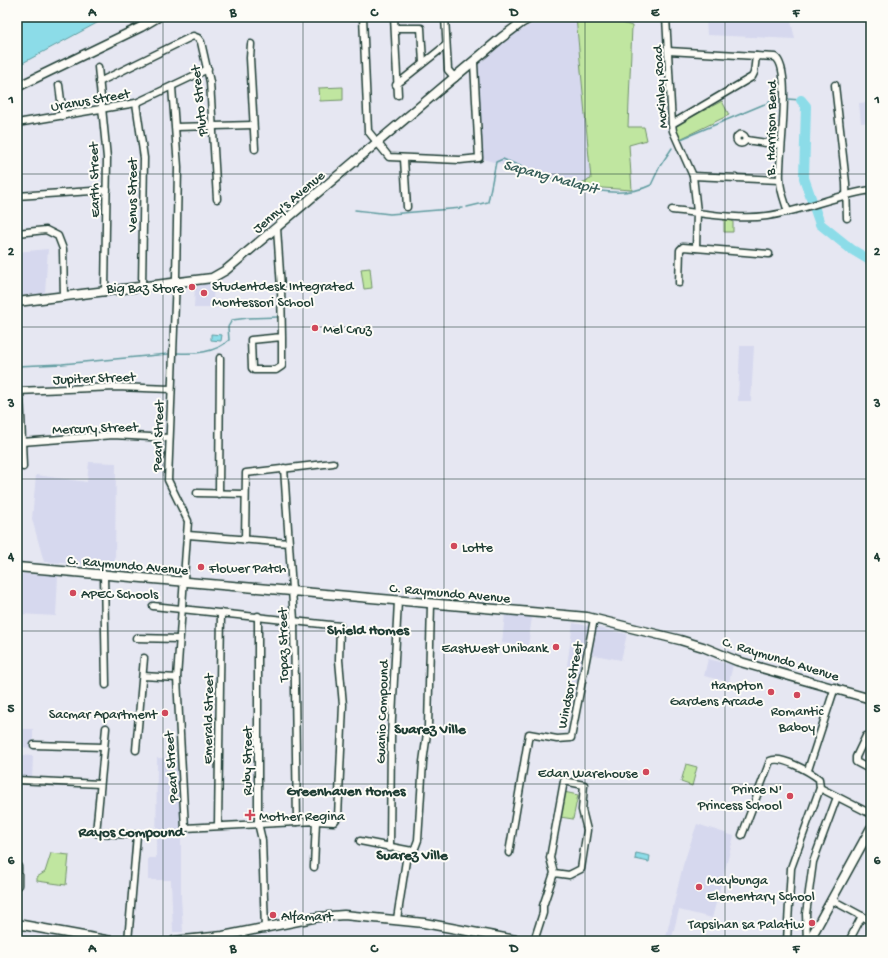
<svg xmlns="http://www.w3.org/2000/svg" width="888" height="958" viewBox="0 0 888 958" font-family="'Gochi Hand',sans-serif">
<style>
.built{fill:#d6d8ee}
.green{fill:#c0e6a0;stroke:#70926a}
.water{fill:#8cdce8;stroke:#609ca0}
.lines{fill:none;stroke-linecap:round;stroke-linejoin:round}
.stream{stroke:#609ca0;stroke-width:1.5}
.river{stroke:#8cdce8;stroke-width:10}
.street-casing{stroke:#1f3d34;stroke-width:9}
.secondary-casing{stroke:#1f3d34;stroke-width:11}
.street{stroke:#fdfcf7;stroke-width:6}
.secondary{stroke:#fdfcf7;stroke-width:8}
.grid{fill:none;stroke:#1f3d34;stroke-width:1;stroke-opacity:0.55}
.poi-dot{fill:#d1495b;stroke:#fdfcf7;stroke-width:1.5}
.labels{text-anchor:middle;stroke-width:4;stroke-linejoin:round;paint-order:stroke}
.street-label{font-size:14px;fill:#1f3d34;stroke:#fdfcf7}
.poi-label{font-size:14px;fill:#1f3d34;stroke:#fdfcf7;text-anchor:start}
.water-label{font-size:15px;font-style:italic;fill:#355d58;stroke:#fdfcf7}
.neighbourhood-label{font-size:15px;font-weight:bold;fill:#1f3d34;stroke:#fdfcf7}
.neatline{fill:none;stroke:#1f3d34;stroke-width:1.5}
.grid-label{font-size:13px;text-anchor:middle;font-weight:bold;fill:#1f3d34}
</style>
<rect width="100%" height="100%" fill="#e6e7f2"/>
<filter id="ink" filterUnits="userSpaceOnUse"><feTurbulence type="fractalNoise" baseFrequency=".025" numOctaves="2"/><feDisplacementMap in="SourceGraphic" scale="8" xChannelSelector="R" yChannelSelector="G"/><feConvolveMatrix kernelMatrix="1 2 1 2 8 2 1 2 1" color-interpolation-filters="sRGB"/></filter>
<g filter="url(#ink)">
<g class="built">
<path d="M544 17H576L591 179 573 186 480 158 475 67 513 35Z"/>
<path d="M706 17H790L795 39 707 35Z"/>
<path d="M871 102V122L861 123 859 103Z"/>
<path d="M48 249 45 293 17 296V252Z"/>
<path d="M214 281 213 299 220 300 219 308H194L195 287Z"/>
<path d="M740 346H754L751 401H738Z"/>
<path d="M89 462 116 463 115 566 44 562 32 519 36 475 87 482Z"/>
<path d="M17 512 20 518 17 562Z"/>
<path d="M20 574 58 575 56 616 19 614Z"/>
<path d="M505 614 532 617 528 646 502 643Z"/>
<path d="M573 623 589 626 574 702 566 700 567 666Z"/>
<path d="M594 627 627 634 621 660 589 654Z"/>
<path d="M708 659 733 665 729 682 704 676Z"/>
<path d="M17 729H33V748L17 747Z"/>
<path d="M18 755 33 756 32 780 17 779Z"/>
<path d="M157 758 179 759 181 795V897L183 932H173L171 880H148V858H156Z"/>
<path d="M697 824 734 836 712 918 679 910 671 941H665L683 865Z"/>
</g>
<g class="green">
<path d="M576 17H613L616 21 632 26 628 127H644L647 140 629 145 632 190 573 186 591 179Z"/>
<path d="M343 87V100L320 101 319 88Z"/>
<path d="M722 101 729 115 680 139 674 126Z"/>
<path d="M724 219 733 220V232H724Z"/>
<path d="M370 268 372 288 364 289 361 269Z"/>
<path d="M686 764 697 767 692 786 681 782Z"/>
<path d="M564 792 578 795 573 819 560 817Z"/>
<path d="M51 853 69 855 66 885 37 881V877L45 872Z"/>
</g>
<g class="water">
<path d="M17 17H108L17 66Z"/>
<path d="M211 334 222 335 221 341 211 340Z"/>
<path d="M636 853 650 856 649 862 635 859Z"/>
</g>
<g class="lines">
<g class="stream">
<path d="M787 99 801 100"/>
<path d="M681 139 779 98H783"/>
<path d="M467 207 488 202 496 162 503 159C544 176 609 206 651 185L660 166 672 148"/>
<path d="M355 210 390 214 462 208"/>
<path d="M177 353C195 354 215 353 229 340L228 327 232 320 248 318 279 317"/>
<path d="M17 366 62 364 168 354"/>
</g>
<path class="river" d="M801 100 806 106 804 178 820 224 851 249 871 261"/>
<defs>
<g id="street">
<path d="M363 17 368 131 389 157 460 160 479 158 474 63"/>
<path d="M394 17 398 95"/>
<path d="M445 17 448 70 455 78"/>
<path d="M666 17 672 124 673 131 693 176 697 212 696 248"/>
<path d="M395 28H421L423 63"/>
<path d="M251 44 250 58 255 149"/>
<path d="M668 51 775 57C793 68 778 157 780 180 780 190 785 202 788 212"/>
<path d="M98 67 107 158 105 292"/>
<path d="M99 82 193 36 198 38 201 42 210 82 217 199"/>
<path d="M59 85 63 116"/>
<path d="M396 85 446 45"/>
<path d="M835 85 846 183 847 218"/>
<path d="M172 87 178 167 176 278 168 480 188 521 177 678 185 828 316 821 314 867"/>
<path d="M136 103 144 158 142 287"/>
<path d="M17 123 136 103 208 69"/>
<path d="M672 124 752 77 754 73 756 56"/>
<path d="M176 127 253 125"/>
<circle cx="741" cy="139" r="4.5"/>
<path d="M746 140 780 145"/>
<path d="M404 159 407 207"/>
<path d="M693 176 780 180"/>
<path d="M17 196 107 190"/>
<path d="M672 210C703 213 736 220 767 216 803 211 835 195 871 190"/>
<path d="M277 228 281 288 282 337 251 340 252 368 254 370H276L282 366V337"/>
<path d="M17 233 46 230 58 236 63 249 64 297"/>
<path d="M679 283 680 250 683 247 769 254"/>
<path d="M17 391 116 387 171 389"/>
<path d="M20 391 23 467"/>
<path d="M22 442 113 435 169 438"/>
<path d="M284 468 294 620 297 822"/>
<path d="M197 493 245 494"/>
<path d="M219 494 220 358"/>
<path d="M188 535 289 543"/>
<path d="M245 540 246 473 333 463"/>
<path d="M104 574 106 685"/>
<path d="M153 606 340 626 339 660 343 705 338 817 334 822 316 821"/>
<path d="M258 616V823L262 840 265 929"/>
<path d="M136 638 179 639"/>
<path d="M143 676 177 678"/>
<path d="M106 728 96 833 137 835 128 941"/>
<path d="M866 736 856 757V762L871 770"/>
<path d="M34 745 103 747"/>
<path d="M136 750 144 658"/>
<path d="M808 770 835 687"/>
<path d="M17 780 100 784"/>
<path d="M820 788 871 814"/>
<path d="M218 825 221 613"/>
<path d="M742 835 770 761C781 755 810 772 819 779L820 788 791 868 787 941"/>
<path d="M360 841 412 851"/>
<path d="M390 848 391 737 398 601"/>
<path d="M509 853 529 734 557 739 571 738 594 619"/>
<path d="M832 900 871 921"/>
<path d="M397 919 407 854 415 848 418 840 423 762 428 726 431 604"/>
<path d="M534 941 543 913V906L554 873 550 858 564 781 584 785 582 810 587 830 581 869 569 875 554 873"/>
<path d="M807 941 806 914 813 862 837 797"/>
<path d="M849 941 862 916"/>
</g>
<g id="secondary">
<path d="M17 87 141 27 158 17"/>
<path d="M17 302 212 278 226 270 501 38 521 23 532 17"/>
<path d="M17 567 587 617 680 640 703 647 737 661 871 699"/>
<path d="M17 867V885"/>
<path d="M17 924 111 941"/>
<path d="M174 941 223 936 318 917 344 915 424 923 521 941"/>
<path d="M809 941 871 828"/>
</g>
</defs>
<use href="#street" class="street-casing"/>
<use href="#secondary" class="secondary-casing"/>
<use href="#street" class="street"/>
<use href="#secondary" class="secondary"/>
</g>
</g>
<path class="grid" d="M163 17V941M303 17V941M444 17V941M585 17V941M725 17V941M17 174H871M17 327H871M17 479H871M17 631H871M17 784H871"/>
<g class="poi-dot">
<circle cx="192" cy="287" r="4"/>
<circle cx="204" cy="293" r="4"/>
<circle cx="315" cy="328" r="4"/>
<circle cx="454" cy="546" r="4"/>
<circle cx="201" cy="567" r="4"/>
<circle cx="73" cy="593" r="4"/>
<circle cx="556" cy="647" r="4"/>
<circle cx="771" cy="692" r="4"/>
<circle cx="797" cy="695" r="4"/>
<circle cx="165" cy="713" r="4"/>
<circle cx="646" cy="772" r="4"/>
<circle cx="790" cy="796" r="4"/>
<path d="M248 809h4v4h4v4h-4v4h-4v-4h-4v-4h4z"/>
<circle cx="699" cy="887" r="4"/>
<circle cx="273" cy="915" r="4"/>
<circle cx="812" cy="923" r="4"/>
</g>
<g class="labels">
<g class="street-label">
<text transform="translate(659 87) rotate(-94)" y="5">McKinley Road</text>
<text transform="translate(90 99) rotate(-10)" y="5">Uranus Street</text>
<text transform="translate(198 101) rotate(-96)" y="5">Pluto Street</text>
<text transform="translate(770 128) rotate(-89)" y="5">B. Harrison Bend</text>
<text transform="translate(93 180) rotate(-91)" y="5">Earth Street</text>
<text transform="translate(131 195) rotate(-90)" y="5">Venus Street</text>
<text transform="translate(288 201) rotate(-40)" y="5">Jenny's Avenue</text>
<text transform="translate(94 377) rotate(-2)" y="5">Jupiter Street</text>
<text transform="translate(95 427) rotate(-2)" y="5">Mercury Street</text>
<text transform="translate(157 436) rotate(-88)" y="5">Pearl Street</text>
<text transform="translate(128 564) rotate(5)" y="5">C. Raymundo Avenue</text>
<text transform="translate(450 592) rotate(5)" y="5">C. Raymundo Avenue</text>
<text transform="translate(282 645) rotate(-91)" y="5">Topaz Street</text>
<text transform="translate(781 658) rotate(17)" y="5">C. Raymundo Avenue</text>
<text transform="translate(569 685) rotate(-79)" y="5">Windsor Street</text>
<text transform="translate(381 712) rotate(-88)" y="5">Guanio Compound</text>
<text transform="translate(207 719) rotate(-89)" y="5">Emerald Street</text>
<text transform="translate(246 761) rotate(-90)" y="5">Ruby Street</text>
<text transform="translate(170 767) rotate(-94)" y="5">Pearl Street</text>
</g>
<g class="poi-label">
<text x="212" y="290">Studentdesk Integrated<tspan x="212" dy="16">Montessori School</tspan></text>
<text x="184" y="292" text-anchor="end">Big Baz Store</text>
<text x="323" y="333">Mel Cruz</text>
<text x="462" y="551">Lotte</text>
<text x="209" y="572">Flower Patch</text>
<text x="81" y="598">APEC Schools</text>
<text x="548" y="652" text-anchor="end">EastWest Unibank</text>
<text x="763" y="689" text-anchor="end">Hampton<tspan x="763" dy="16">Gardens Arcade</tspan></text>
<text x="797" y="715" text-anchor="middle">Romantic<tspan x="797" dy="16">Baboy</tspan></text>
<text x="157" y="718" text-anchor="end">Sacmar Apartment</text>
<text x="638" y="777" text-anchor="end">Edan Warehouse</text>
<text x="782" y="793" text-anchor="end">Prince N'<tspan x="782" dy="16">Princess School</tspan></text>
<text x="259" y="820">Mother Regina</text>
<text x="707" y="884">Maybunga<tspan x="707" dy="16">Elementary School</tspan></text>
<text x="281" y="920">Alfamart</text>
<text x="804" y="928" text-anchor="end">Tapsihan sa Palatiw</text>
</g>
<g class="water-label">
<text transform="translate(551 176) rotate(15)" y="5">Sapang Malapit</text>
</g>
<g class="neighbourhood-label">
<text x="368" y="634">Shield Homes</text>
<text x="430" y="733">Suarez Ville</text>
<text x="346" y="795">Greenhaven Homes</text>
<text x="131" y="836">Rayos Compound</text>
<text x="412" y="859">Suarez Ville</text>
</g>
</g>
<rect width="888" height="958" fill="none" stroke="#fdfcf7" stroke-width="44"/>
<rect x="22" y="22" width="844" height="914" class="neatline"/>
<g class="grid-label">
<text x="92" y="16">A</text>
<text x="233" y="16">B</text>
<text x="374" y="16">C</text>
<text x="514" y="16">D</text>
<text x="655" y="16">E</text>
<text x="796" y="16">F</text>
<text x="11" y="103">1</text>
<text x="877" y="103">1</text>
<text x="11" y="255">2</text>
<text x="877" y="255">2</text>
<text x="11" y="407">3</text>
<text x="877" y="407">3</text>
<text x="11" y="560">4</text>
<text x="877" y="560">4</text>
<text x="11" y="712">5</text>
<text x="877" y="712">5</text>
<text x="11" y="864">6</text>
<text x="877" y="864">6</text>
<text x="92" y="952">A</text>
<text x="233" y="952">B</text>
<text x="374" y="952">C</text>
<text x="514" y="952">D</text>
<text x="655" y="952">E</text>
<text x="796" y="952">F</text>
</g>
</svg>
